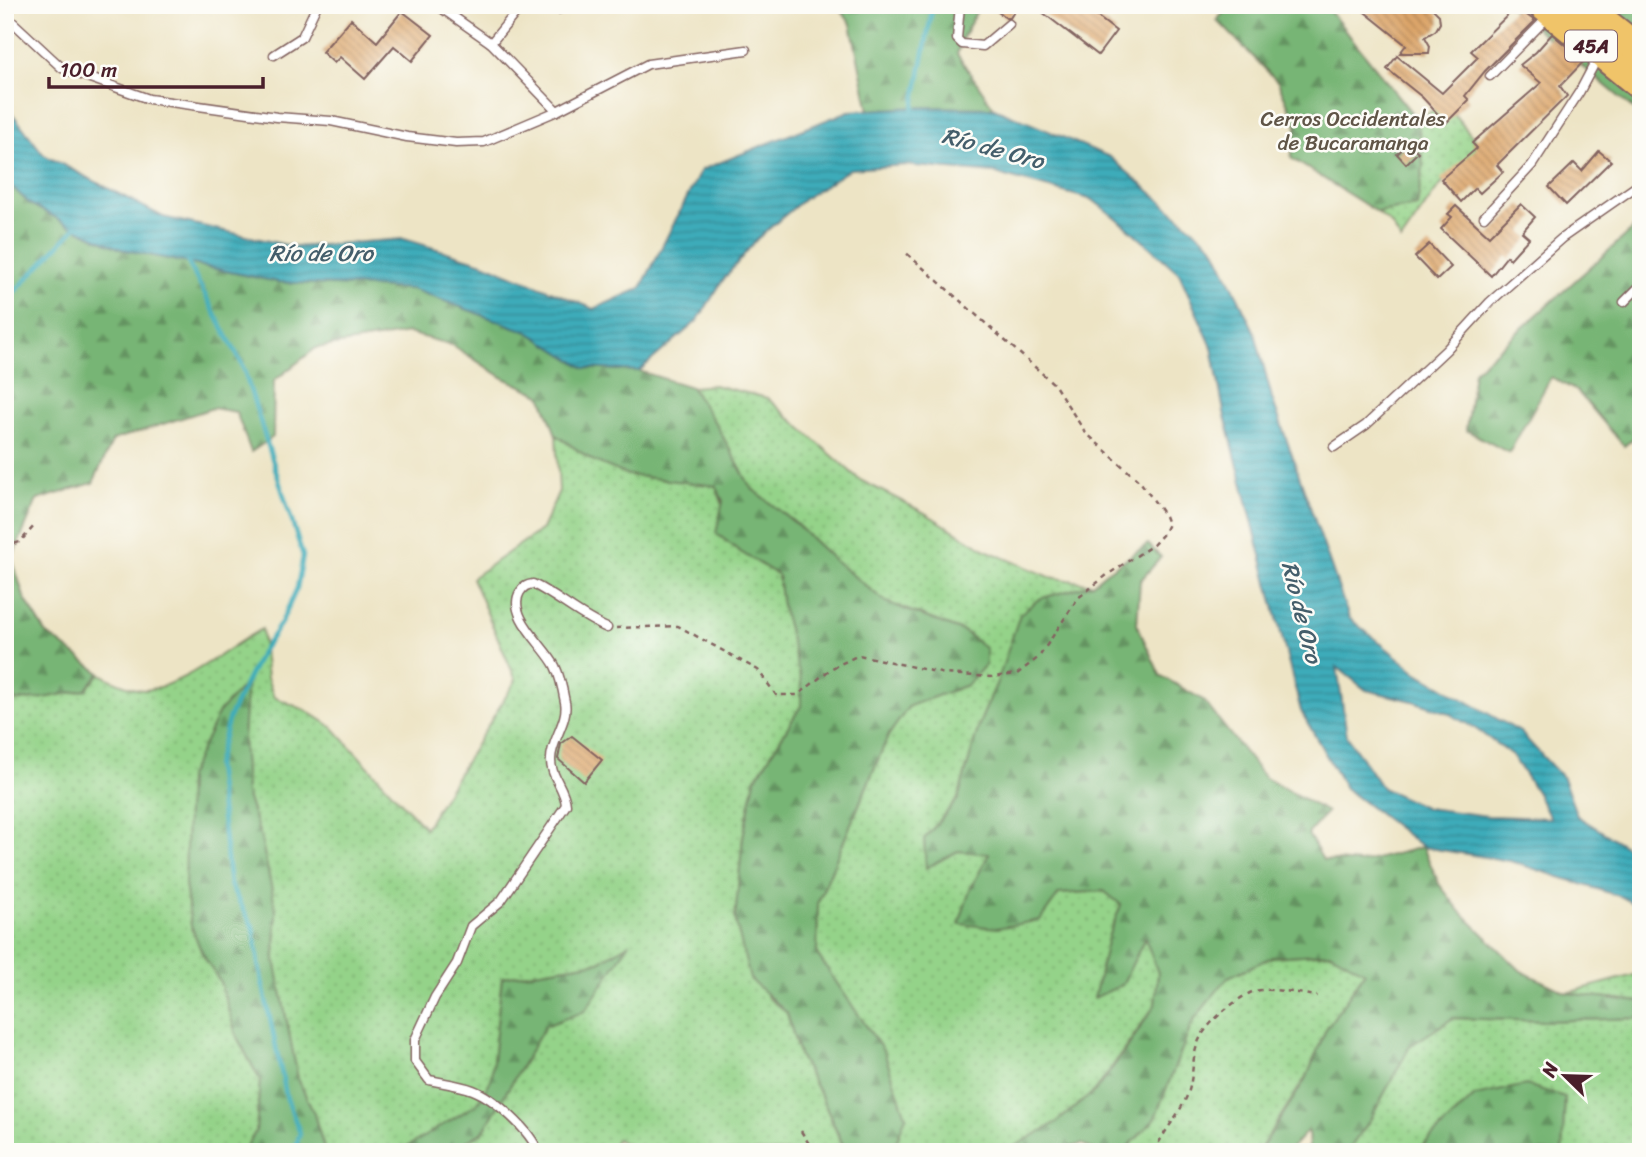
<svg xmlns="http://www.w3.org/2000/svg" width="1646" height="1157" viewBox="0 0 1646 1157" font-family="Sriracha,sans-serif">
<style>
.grass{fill:url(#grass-dots);stroke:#6f795a;stroke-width:2}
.forest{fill:url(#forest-firs);stroke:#606a50;stroke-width:2}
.water{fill:url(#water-rules);stroke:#446672;stroke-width:2;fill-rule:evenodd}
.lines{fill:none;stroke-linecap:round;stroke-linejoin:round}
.stream{stroke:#3dacba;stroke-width:4.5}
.building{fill:url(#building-back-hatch)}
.lane-casing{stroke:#836461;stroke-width:11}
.highway-casing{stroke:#836461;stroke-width:32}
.path{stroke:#836461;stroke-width:2.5;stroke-dasharray:5 5;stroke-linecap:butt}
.lane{stroke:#fff;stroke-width:8}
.highway{stroke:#f0c469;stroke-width:28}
.labels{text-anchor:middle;stroke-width:5;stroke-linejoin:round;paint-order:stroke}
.shield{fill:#fdfcf7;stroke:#806168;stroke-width:2}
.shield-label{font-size:19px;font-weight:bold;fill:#4a1f2b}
.park-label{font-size:21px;fill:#605547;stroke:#fdfcf7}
.water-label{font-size:23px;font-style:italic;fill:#445e6b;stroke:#fdfcf7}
</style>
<defs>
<pattern id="grass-dots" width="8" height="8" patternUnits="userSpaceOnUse" patternTransform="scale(1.75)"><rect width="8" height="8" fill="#94d389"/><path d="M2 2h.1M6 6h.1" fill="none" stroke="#81b576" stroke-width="1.8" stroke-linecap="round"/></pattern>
<pattern id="forest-firs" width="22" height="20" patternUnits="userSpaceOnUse" patternTransform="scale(1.75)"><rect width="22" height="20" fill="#77b575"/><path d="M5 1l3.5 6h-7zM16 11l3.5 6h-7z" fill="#649360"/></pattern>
<pattern id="water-rules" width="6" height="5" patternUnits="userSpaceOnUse" patternTransform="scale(1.75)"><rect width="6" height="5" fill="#3dacba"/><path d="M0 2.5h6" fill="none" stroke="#358b97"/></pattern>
<pattern id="building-back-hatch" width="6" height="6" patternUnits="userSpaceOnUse" patternTransform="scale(1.75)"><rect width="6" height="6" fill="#dca569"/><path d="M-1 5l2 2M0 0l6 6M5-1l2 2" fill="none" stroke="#b48657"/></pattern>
</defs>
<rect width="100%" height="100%" fill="#fdfcf7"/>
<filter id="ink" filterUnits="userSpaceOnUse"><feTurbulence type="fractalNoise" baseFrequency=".0143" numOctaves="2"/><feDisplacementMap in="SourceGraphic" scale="14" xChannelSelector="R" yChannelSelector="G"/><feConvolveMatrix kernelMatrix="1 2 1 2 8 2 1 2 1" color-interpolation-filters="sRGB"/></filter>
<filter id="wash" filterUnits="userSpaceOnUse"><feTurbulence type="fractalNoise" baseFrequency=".00686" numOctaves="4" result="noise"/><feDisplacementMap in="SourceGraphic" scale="28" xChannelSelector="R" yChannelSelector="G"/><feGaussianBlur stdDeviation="1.57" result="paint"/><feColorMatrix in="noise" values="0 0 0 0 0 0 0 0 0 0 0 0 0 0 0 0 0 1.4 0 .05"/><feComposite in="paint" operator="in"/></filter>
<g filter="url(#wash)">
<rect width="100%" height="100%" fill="#ede4c5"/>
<g class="grass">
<path d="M1444 102 1480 146 1438 188 1401 241 1391 224 1377 212 1417 206 1423 167 1418 121Z"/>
<path d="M714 385 767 398 860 480 923 512 988 551 1050 577 1092 584 1039 599 998 680 980 722 958 799 924 839 927 867 958 851 990 853 970 890 1059 894 1104 891 1122 905 1108 937 1122 985 1145 937 1158 973 1155 1005 1096 1090 1057 1122 1005 1152H887L893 1149 884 1053 817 954 818 902 888 736 909 706 967 685 965 632 886 602 835 561 795 523 751 488 717 426 691 387Z"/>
<path d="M556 435 592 460 716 486 739 551 778 575 782 605 801 680V706L755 780 743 837 735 919 768 998 787 1013 799 1055 822 1098 843 1147 852 1152H642L616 1139 612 1152H447L483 1132 545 1026 585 1010 628 944 599 962 502 977 491 1080 477 1104 399 1152H325L314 1114 298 1079 275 960 276 910 261 838 246 793 243 737 246 682 188 856 185 884 191 925 202 953 220 982 237 1037 260 1080 256 1131 243 1152H5V701L38 699 85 690 100 673C110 680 135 691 146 690 186 685 227 647 262 629L267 678 274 697 307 711 332 727 425 828 516 680 472 578 542 529 559 491Z"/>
<path d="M1331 953 1365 972 1326 1029 1309 1072 1258 1152H1123L1154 1120 1193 1021 1228 977 1272 957Z"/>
<path d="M1641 973V1002L1567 993 1638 974Z"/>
<path d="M1453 1018 1544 1021 1641 1018V1152H1562L1565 1097 1475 1096 1416 1152H1347L1370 1120 1410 1045Z"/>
</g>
<g class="forest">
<path d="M837 5H980L963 37 957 54 994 108 915 107 869 111 851 24Z"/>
<path d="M1230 5H1325L1418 121 1423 167 1417 206 1377 212 1291 158 1297 125 1278 82 1217 20Z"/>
<path d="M1508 5H1641V115Z"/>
<path d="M5 180 30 204 75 228 121 249 278 282 412 289 528 332 585 368 639 371 691 387 717 426 751 488 795 523 835 561 886 602 965 632 986 649V664L967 685 909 706 888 736 818 902 817 954 884 1052 906 1116 893 1150 887 1152H852L844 1147 822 1098 799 1055 787 1013 750 979 735 919 743 837 755 780 801 706V680L782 605 778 575 739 551 716 533 723 501 716 486 627 475 592 460 556 435 541 395 502 377 452 345 408 333 316 348 274 381 273 437 251 452 236 412 213 408 113 440 93 483 37 500 12 558 24 597 46 633 100 673 85 690 38 699 5 701Z"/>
<path d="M1641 217V432L1624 446 1578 392 1551 377 1509 453 1466 430 1474 371 1633 229Z"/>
<path d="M1148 544 1161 557 1140 581 1137 625 1160 675 1203 700 1264 777 1327 812 1308 834 1323 860 1360 863 1423 847 1439 884 1461 912 1521 971 1567 993 1641 1002V1018L1544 1021 1453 1018 1410 1046 1370 1120 1347 1152H1309L1308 1130 1288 1152H1259L1307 1077 1326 1029 1365 972 1331 953 1272 957 1228 977 1193 1021 1154 1120 1123 1152H1098L1082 1144 1053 1152H1005L1057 1122 1096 1090 1129 1045 1155 1005 1158 973 1145 938 1122 985 1094 998 1108 937 1121 905 1104 891 1059 894 1040 920 997 928 959 924 970 890 989 854 958 851 926 868 924 839 958 799 980 722 998 680 1020 614 1039 599 1092 584 1105 573Z"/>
<path d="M247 681 243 737 246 793 261 838 276 910 275 960 298 1079 314 1114 325 1152H243L256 1131 260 1080 237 1037 220 982 202 953 191 925 185 884 188 777 219 712Z"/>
<path d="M630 943 585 1011 545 1026 483 1132 447 1152H399L477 1104 491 1080 502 977 599 962Z"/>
<path d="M1526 1085 1565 1097 1562 1152H1416L1475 1096Z"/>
</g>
<path class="water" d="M5 104 44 155 163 217 295 247 404 239 483 263 594 309 641 288 701 170 849 111 915 107 994 108 1110 157 1214 247 1255 333 1272 398 1349 618 1416 672 1520 732 1563 778 1577 816 1641 856V908L1622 897 1510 861 1423 847 1345 788 1301 711 1224 412 1212 347 1179 273 1126 226 1093 200 994 173 905 165 850 169 804 199 757 239 723 280 697 321 639 371 585 368 528 332 412 289 278 282 121 249 75 228 30 204 5 180ZM1337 667 1366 690 1413 701 1446 712 1476 729 1512 755 1537 793 1550 818 1488 816 1426 808 1382 788 1347 736Z"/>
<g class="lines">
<g class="stream">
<path d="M913 111 933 5"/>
<path d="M187 261 242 364 303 556 297 588 281 623 259 656 229 717 216 766 230 885 253 927 262 981 287 1099 300 1133 294 1152"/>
<path d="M5 302 77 226"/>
</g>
</g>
<g id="blocks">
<g class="building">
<path d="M989 5H1018L1010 18H1006Z"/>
<path d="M1033 5H1082L1116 31 1098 55Z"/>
<path d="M1356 5H1422L1433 9 1439 15 1440 23 1436 30 1425 37 1430 46 1429 53H1400L1406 45Z"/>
<path d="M1516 7 1535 21 1485 71 1465 96 1469 100 1446 123 1422 97 1387 69 1397 56 1442 93 1478 57 1471 51Z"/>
<path d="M402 11 433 35 412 61 394 46 365 79 340 57 334 63 322 52 351 19 377 42Z"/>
<path d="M1552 34 1584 61 1560 86 1567 96 1497 165 1503 172 1480 193 1475 188 1461 202 1441 179 1477 148 1472 143 1541 83 1520 65 1536 52Z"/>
<path d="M1409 143 1418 152 1406 164 1397 154Z"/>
<path d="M1599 151 1611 161 1566 205 1549 187 1574 163 1582 171Z"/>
<path d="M1521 204 1535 217 1522 232 1529 238 1510 259 1507 256 1491 276 1441 229 1452 217 1448 214 1456 206 1489 236Z"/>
<path d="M1429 244 1451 267 1437 280 1415 257Z"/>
<path d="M572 736 602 760 584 782 558 759 561 744Z"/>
</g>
</g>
</g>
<g filter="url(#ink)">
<use href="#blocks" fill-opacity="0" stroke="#836461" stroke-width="2"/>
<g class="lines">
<defs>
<g id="lane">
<path d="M437 5 491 43 557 111"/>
<path d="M534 5C548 10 557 12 571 5"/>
<path d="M960 5 957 39 962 44 983 46 1009 24"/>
<path d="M5 15 62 68 149 99 277 117 331 121 407 137 456 143 484 142 557 111 648 64 746 50"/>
<path d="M491 43 522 5"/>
<path d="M274 55 302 37 317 5"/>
<path d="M1490 76 1550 15"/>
<path d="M1484 217 1532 165 1580 91 1598 57"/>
<path d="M1624 302 1641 285"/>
<path d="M1334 447 1366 425 1446 350 1490 302 1562 238 1641 183"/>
<path d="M538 1152C531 1131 494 1098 473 1090 460 1085 443 1083 429 1080L415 1061V1040L435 997 457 963 471 926 501 901 566 805C565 788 550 776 551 759 551 741 569 720 565 702 563 691 560 676 555 666 545 646 506 615 520 592 524 586 527 585 533 584 559 597 581 617 607 628"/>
</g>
<g id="highway">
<path d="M1542 5 1641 86"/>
<path d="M1583 5 1641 51"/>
</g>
</defs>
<use href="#lane" class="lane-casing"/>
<use href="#highway" class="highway-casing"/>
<g class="path">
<path d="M5 546 20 542 35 525"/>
<path d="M616 628 678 626 758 670 776 695H798L832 668 859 655 945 674 992 677 1017 674 1039 657 1078 598 1107 575 1153 545 1163 534 1168 524 1165 516 1141 483 1085 432 1054 384 904 251"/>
<path d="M801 1131 814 1152"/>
<path d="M1154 1152C1163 1132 1179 1115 1187 1096 1194 1079 1191 1060 1198 1043 1204 1025 1234 1000 1252 992 1268 986 1300 994 1317 996"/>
</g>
<use href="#lane" class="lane"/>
<use href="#highway" class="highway"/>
</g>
</g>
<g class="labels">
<rect class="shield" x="1565" y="30.5" width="52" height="31" rx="5"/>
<g class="shield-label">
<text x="1591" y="53">45A</text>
</g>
<g class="park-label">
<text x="1353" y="126">Cerros Occidentales<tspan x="1353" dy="24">de Bucaramanga</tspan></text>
</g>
<g class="water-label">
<text transform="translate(993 148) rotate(15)" y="8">Río de Oro</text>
<text x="321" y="261">Río de Oro</text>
<text transform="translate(1302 612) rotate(76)" y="8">Río de Oro</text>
</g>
</g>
<rect width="1646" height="1157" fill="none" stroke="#fdfcf7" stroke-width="28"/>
<g transform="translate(1565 1076) rotate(293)" stroke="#fdfcf7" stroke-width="5" paint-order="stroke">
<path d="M0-5L12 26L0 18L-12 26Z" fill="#4a1f2b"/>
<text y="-10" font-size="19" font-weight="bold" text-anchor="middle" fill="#4a1f2b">N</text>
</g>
<path d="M49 77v10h214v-10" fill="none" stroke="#4a1f2b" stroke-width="3.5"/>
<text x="60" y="77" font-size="21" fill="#4a1f2b" stroke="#fdfcf7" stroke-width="5" paint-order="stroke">100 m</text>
</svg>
